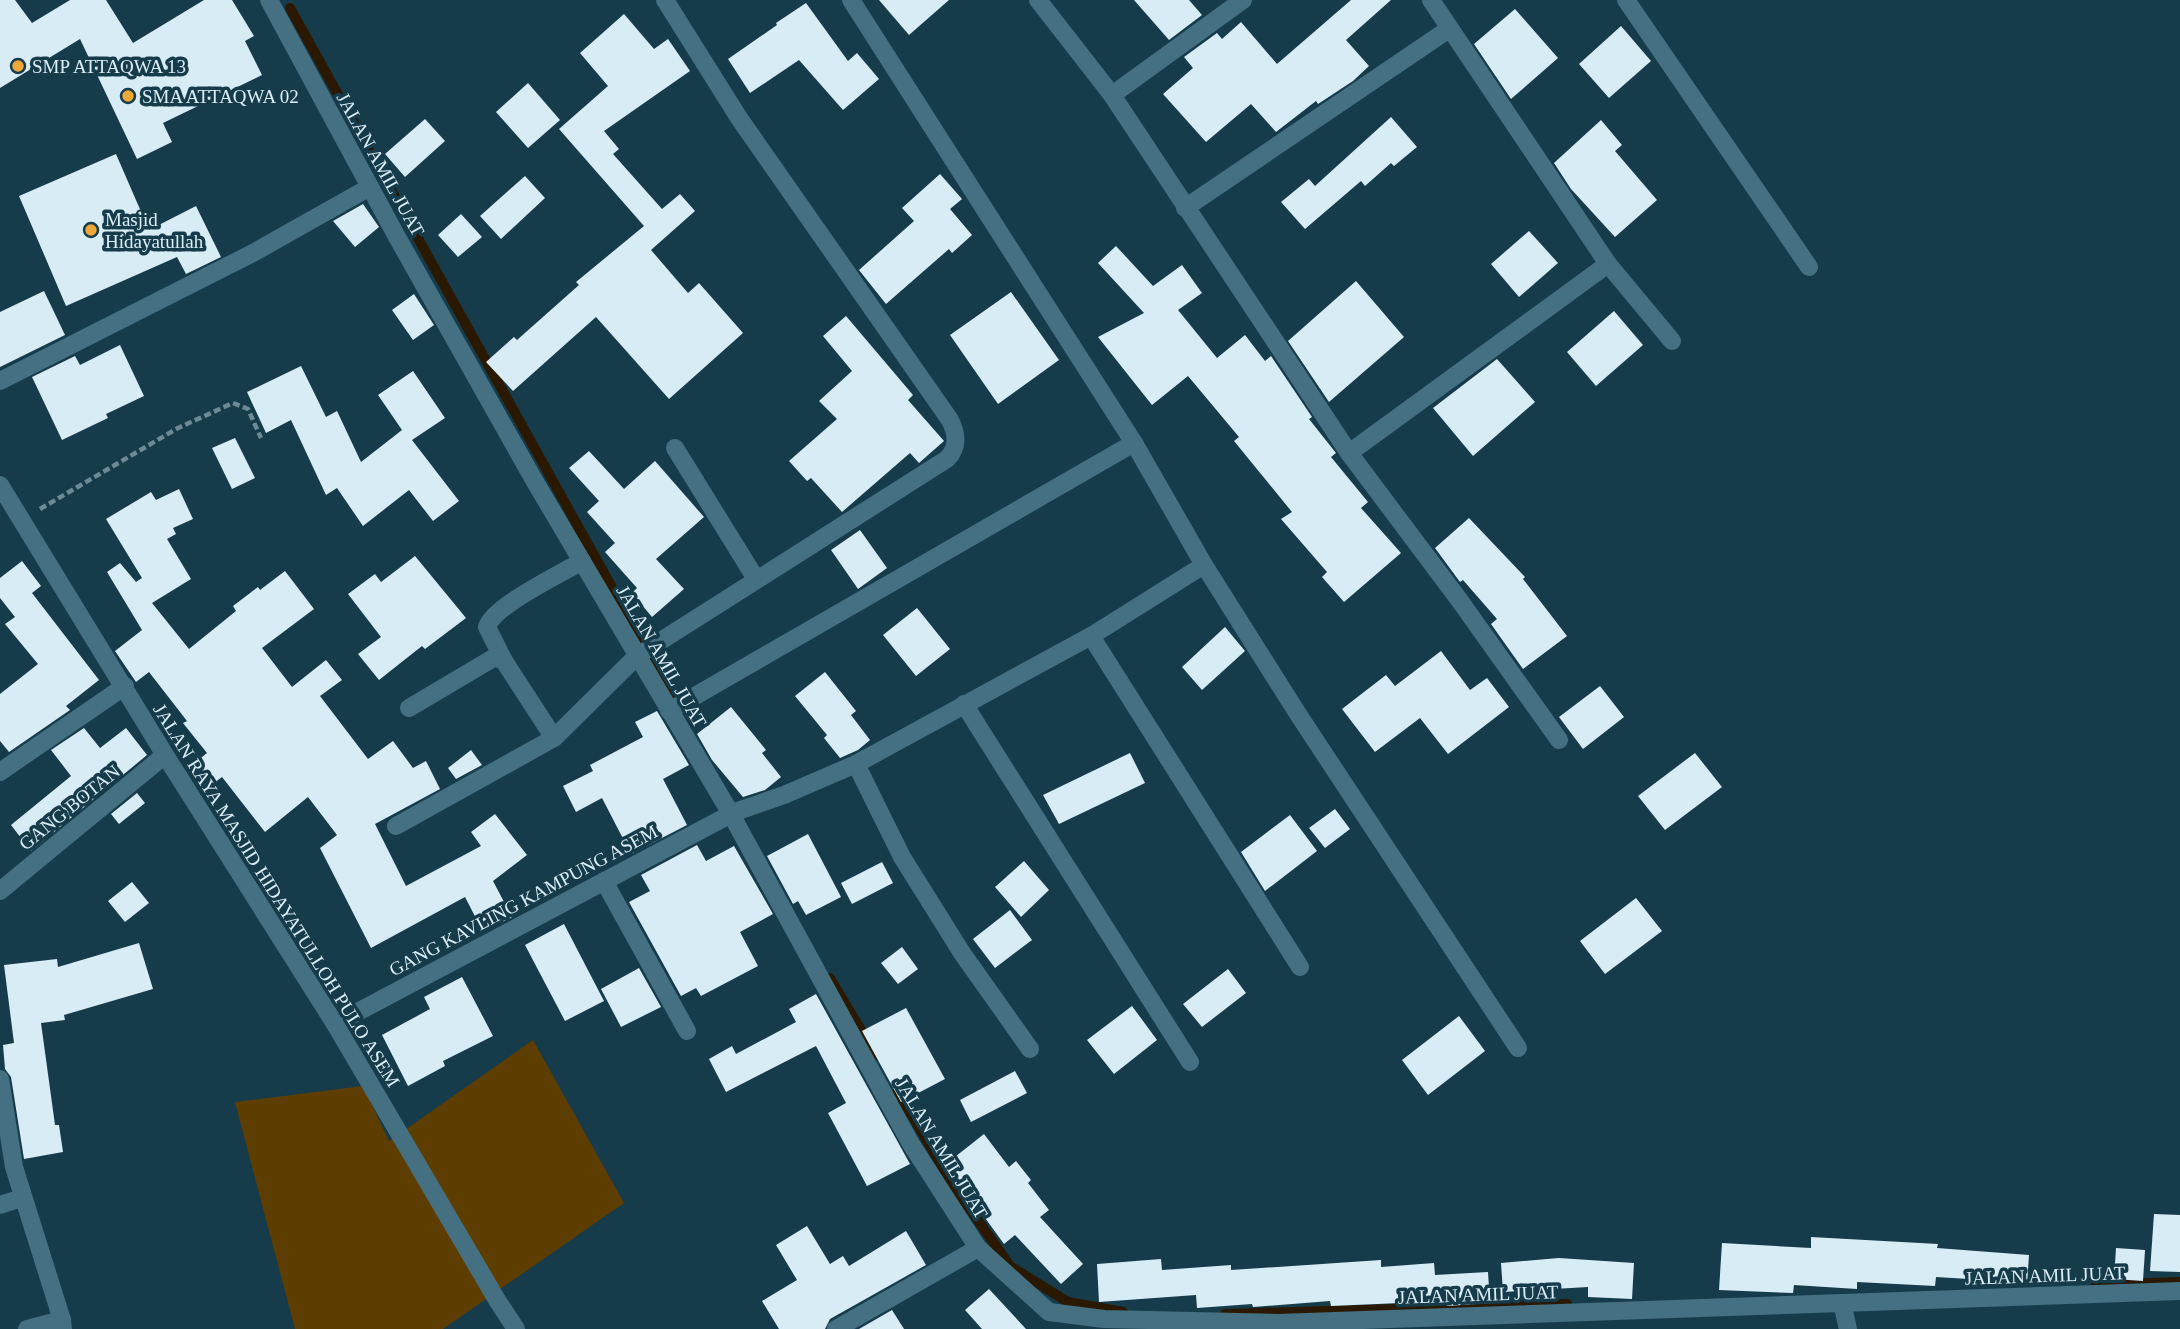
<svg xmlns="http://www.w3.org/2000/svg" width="2180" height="1329" viewBox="0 0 2180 1329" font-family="Georgia,serif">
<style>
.green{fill:#5e3e00}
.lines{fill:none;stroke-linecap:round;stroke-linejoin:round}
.stream{stroke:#2a1900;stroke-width:10}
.building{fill:#d8ecf6}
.path{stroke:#6c8a96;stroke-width:4.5;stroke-dasharray:7 3.5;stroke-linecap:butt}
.minor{stroke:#447082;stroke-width:18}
.poi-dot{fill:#eca93a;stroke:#163b4a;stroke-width:2.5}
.labels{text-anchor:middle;stroke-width:7;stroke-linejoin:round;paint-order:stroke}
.poi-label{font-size:19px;fill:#daeef7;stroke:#163b4a;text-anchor:start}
.street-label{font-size:19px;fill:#daeef7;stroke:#163b4a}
</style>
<rect width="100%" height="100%" fill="#163b4a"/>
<path class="green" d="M533 1040 624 1203 443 1329H295L235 1102 363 1086 389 1141Z"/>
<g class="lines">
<g class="stream">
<path d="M290 8 679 708"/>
<path d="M830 978 876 1055"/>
<path d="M898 1092 955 1188 1010 1266 1068 1302 1123 1312"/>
<path d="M2096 1285 2180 1282"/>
<path d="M1225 1314 1567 1304"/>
</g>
</g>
<g class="building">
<path d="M0 0H15L32 23 70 0H106L133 43 204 0H232L254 36 245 41 262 75 163 123 172 142 137 159 80 39 0 88Z"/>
<path d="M879 0H949L909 35Z"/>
<path d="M1134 0H1189L1202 15 1169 40Z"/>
<path d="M1351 0H1391L1346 40 1369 66 1353 81 1318 104 1316 101 1276 132 1251 104 1206 142 1163 94 1193 68 1184 57 1217 33 1222 39 1241 22 1277 64Z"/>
<path d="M806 3 848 61 857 53 879 79 843 110 799 60 750 93 728 59 777 25 776 23Z"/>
<path d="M1515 9 1558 58 1511 99 1474 44Z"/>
<path d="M624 14 654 49 668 39 690 71 604 131 619 149 613 154 662 209 680 194 695 211 651 250 688 293 699 283 743 333 669 399 596 317 513 391 486 362 514 337 517 340 579 285 576 282 644 226 559 129 608 86 580 53Z"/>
<path d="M1621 26 1651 61 1609 98 1579 64Z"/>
<path d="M528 83 560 120 528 148 496 112Z"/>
<path d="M1391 117 1417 147 1394 166 1391 163 1365 186 1361 181 1305 229 1281 202 1309 179 1315 186Z"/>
<path d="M425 119 445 141 405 177 385 154Z"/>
<path d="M1601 120 1622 145 1615 151 1657 200 1615 237 1571 189 1554 163Z"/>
<path d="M116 154 149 230 196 206 221 257 186 274 177 257 66 306 19 196Z"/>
<path d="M940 174 962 199 950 209 972 235 952 253 949 249 886 304 859 270 914 221 902 208Z"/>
<path d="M525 176 545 198 501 239 480 216Z"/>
<path d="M363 204 379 227 355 247 333 221Z"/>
<path d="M461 214 482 237 458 257 438 235Z"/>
<path d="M1529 231 1558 263 1519 297 1491 264Z"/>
<path d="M1116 246 1153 286 1182 265 1202 293 1178 310 1217 358 1245 335 1265 361 1271 356 1312 417 1309 419 1336 453 1331 457 1368 502 1361 508 1401 553 1344 602 1322 577 1327 572 1281 519 1292 512 1234 441 1239 437 1188 376 1152 405 1098 337 1144 313 1098 263Z"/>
<path d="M1356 281 1404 337 1329 402 1288 341Z"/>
<path d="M44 291 65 335 0 367V312Z"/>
<path d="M1011 292 1059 360 998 404 950 335Z"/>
<path d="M414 294 434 325 413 340 392 310Z"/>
<path d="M1614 311 1643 345 1596 386 1567 352Z"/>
<path d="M846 316 913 395 908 400 944 441 919 463 910 453 842 512 811 478 807 481 789 461 837 419 819 401 852 371 823 336Z"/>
<path d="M120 345 144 396 106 414 108 418 62 440 32 377 75 356 80 365Z"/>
<path d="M1497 359 1535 402 1473 456 1433 408Z"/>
<path d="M301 366 326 417 337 411 361 462 402 430 378 395 413 371 445 418 412 440 459 501 433 521 409 490 363 526 337 488 326 495 291 420 266 433 247 392Z"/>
<path d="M235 438 255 478 232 489 212 448Z"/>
<path d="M589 451 624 489 655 461 704 517 656 559 684 589 652 617 632 593 637 588 605 552 615 543 587 512 599 501 569 468Z"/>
<path d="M179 489 193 519 173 528 176 534 167 539 191 579 152 603 189 649 236 611 233 606 258 587 260 590 285 571 314 609 262 648 292 687 326 660 342 680 320 696 368 759 393 741 413 768 426 761 440 789 375 824 406 886 481 846 471 832 495 814 527 855 493 881 512 917 483 932 465 897 371 948 320 848 337 835 308 797 265 832 222 777 202 792 200 788 187 769 207 753 183 723 187 721 149 672 136 682 115 651 142 630 107 572 120 563 136 582 142 578 106 519 151 492 156 500Z"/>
<path d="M1469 518 1525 577 1523 579 1567 636 1523 669 1491 624 1497 619 1463 580 1460 582 1435 548Z"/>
<path d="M860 530 887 568 858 589 831 550Z"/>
<path d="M415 556 466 618 425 649 422 646 379 680 358 654 381 637 348 594 375 574 381 582Z"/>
<path d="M22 561 41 586 32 593 99 680 66 706 70 710 9 752 0 741V694L38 664 5 624 15 617 0 598V578Z"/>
<path d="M917 608 950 649 916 676 883 635Z"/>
<path d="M1225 627 1245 651 1202 690 1182 667Z"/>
<path d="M1441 651 1470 690 1487 678 1509 707 1448 754 1420 718 1375 752 1342 709 1386 675 1395 686Z"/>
<path d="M825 672 856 711 851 715 870 740 858 750 840 758 824 738 827 735 795 696Z"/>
<path d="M1600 686 1624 717 1583 749 1559 717Z"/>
<path d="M731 707 766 750 762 753 781 777 765 790 743 797 712 760 697 734Z"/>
<path d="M657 711 689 765 663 779 687 825 631 854 602 798 576 812 563 786 593 771 590 765 643 737 635 722Z"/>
<path d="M84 728 100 748 126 728 147 755 31 851 11 825 71 776 51 750Z"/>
<path d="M471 750 482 765 456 779 448 768Z"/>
<path d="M1130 753 1145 783 1059 824 1043 795Z"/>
<path d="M1695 753 1722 787 1665 830 1638 796Z"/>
<path d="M137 793 145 803 119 824 111 814Z"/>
<path d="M1335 809 1350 829 1325 848 1309 828Z"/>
<path d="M1290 815 1317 851 1265 891 1241 852Z"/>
<path d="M808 834 841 897 806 915 798 901 793 904 767 856Z"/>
<path d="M697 845 706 861 734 846 773 914 740 932 758 966 701 996 696 988 681 996 629 902 650 891 641 875Z"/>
<path d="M1024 861 1049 890 1021 917 995 887Z"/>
<path d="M882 862 893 883 852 904 841 883Z"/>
<path d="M132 882 149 903 125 922 108 901Z"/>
<path d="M1636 898 1662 931 1605 974 1580 941Z"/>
<path d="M1010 910 1032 940 995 968 973 939Z"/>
<path d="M564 924 604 1001 565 1021 525 945Z"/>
<path d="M139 943 153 989 64 1015 65 1020 41 1023 55 1125H59L63 1152 24 1159 11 1077 5 1069 3 1045 14 1043 4 965 57 959 58 967Z"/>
<path d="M902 947 918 969 898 984 881 963Z"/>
<path d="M639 968 661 1007 621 1027 601 989Z"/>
<path d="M1228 969 1246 993 1202 1027 1183 1004Z"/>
<path d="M462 977 493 1036 443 1061 445 1066 408 1086 382 1035 430 1009 424 997Z"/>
<path d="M816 994 910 1164 867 1186 828 1113 846 1103 816 1046 726 1092 709 1059 732 1046 736 1054 796 1022 789 1009Z"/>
<path d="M1132 1006 1157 1040 1114 1074 1087 1040Z"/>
<path d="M906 1008 945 1079 901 1102 862 1031Z"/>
<path d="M1459 1016 1485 1051 1428 1095 1402 1060Z"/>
<path d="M1015 1071 1027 1093 971 1122 960 1100Z"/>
<path d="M984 1134 1009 1167 1016 1161 1031 1180 1028 1183 1049 1210 1040 1217 1083 1264 1061 1284 1015 1235 1004 1244 946 1164Z"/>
<path d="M2154 1214 2180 1215V1272L2150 1271Z"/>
<path d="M807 1226 830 1264 843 1256 849 1266 906 1231 926 1265 830 1319 825 1329H779L762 1301 797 1280 776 1245Z"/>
<path d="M1811 1237 1938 1244 1937 1248 2029 1255 2027 1285H1985V1280L1936 1277 1935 1286 1857 1282V1289L1794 1285 1793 1293 1719 1290 1722 1243 1811 1248Z"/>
<path d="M2116 1248 2145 1250 2143 1281 2114 1279Z"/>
<path d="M1559 1258 1634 1263 1632 1299 1588 1297V1287L1503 1292 1501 1263Z"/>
<path d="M1161 1259 1162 1270 1231 1265V1270L1381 1260V1267L1434 1263 1435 1275 1488 1272 1490 1303 1447 1306 1446 1301 1331 1306 1330 1301 1253 1307 1252 1304 1197 1308 1196 1295 1099 1302 1097 1264Z"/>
<path d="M989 1289 1026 1329H982L965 1310Z"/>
<path d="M892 1310 904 1329H859Z"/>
</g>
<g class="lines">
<path class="path" d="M40 509 178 428 233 403 248 409 261 438"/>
<g class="minor">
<path d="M269 0 397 237 534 480 731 814 911 1144 978 1248 1049 1312 1104 1319 1278 1323 2180 1291"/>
<path d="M851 0 1134 443 1204 565 1298 714 1518 1048"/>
<path d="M1038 0 1112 95 1349 453 1460 601 1559 740"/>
<path d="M1626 0 1809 267"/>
<path d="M1112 95 1243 0"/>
<path d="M1185 208 1449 29"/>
<path d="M1608 264 1672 341"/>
<path d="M0 381 253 253 370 187"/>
<path d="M675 448 756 579"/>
<path d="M1349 453 1608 264 1431 0"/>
<path d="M0 485 165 755 335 1024 497 1300 516 1329"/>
<path d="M1091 636 1300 967"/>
<path d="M504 661 487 627C493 606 561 574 582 561"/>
<path d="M964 704 1190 1062"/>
<path d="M409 708 495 657 504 661 554 738"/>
<path d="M669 711 1134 443"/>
<path d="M856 764 902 857 962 953 1030 1049"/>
<path d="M0 772 125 686"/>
<path d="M396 826 554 738 637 656 947 459C959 447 957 434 950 420L739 118 665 0"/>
<path d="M604 881 687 1031"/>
<path d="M0 891 165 755"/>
<path d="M335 1024 735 812 784 795 856 764 1091 636 1204 565"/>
<path d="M0 1079 14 1167 62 1320 63 1329"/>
<path d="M0 1205 22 1198"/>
<path d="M1842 1303 1848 1329"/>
<path d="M27 1329 62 1320"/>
<path d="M836 1329 978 1248"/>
</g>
</g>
<g class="poi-dot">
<circle cx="18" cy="66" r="7"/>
<circle cx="128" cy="96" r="7"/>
<circle cx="91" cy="230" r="7"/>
</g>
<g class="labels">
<g class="poi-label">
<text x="32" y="73">SMP ATTAQWA 13</text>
<text x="142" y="103">SMA ATTAQWA 02</text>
<text x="105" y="226">Masjid<tspan x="105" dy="22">Hidayatullah</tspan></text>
</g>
<g class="street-label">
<text transform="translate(381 164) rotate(61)" y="7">JALAN AMIL JUAT</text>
<text transform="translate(662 656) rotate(60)" y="7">JALAN AMIL JUAT</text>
<text transform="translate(69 807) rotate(-39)" y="7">GANG BOTAN</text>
<text transform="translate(277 895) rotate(58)" y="7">JALAN RAYA MASJID HIDAYATULLOH PULO ASEM</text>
<text transform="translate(523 900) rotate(-28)" y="7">GANG KAVLING KAMPUNG ASEM</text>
<text transform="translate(942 1148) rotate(59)" y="7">JALAN AMIL JUAT</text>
<text transform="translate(2045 1275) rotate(-2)" y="7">JALAN AMIL JUAT</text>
<text transform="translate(1478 1294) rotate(-2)" y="7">JALAN AMIL JUAT</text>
</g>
</g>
</svg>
